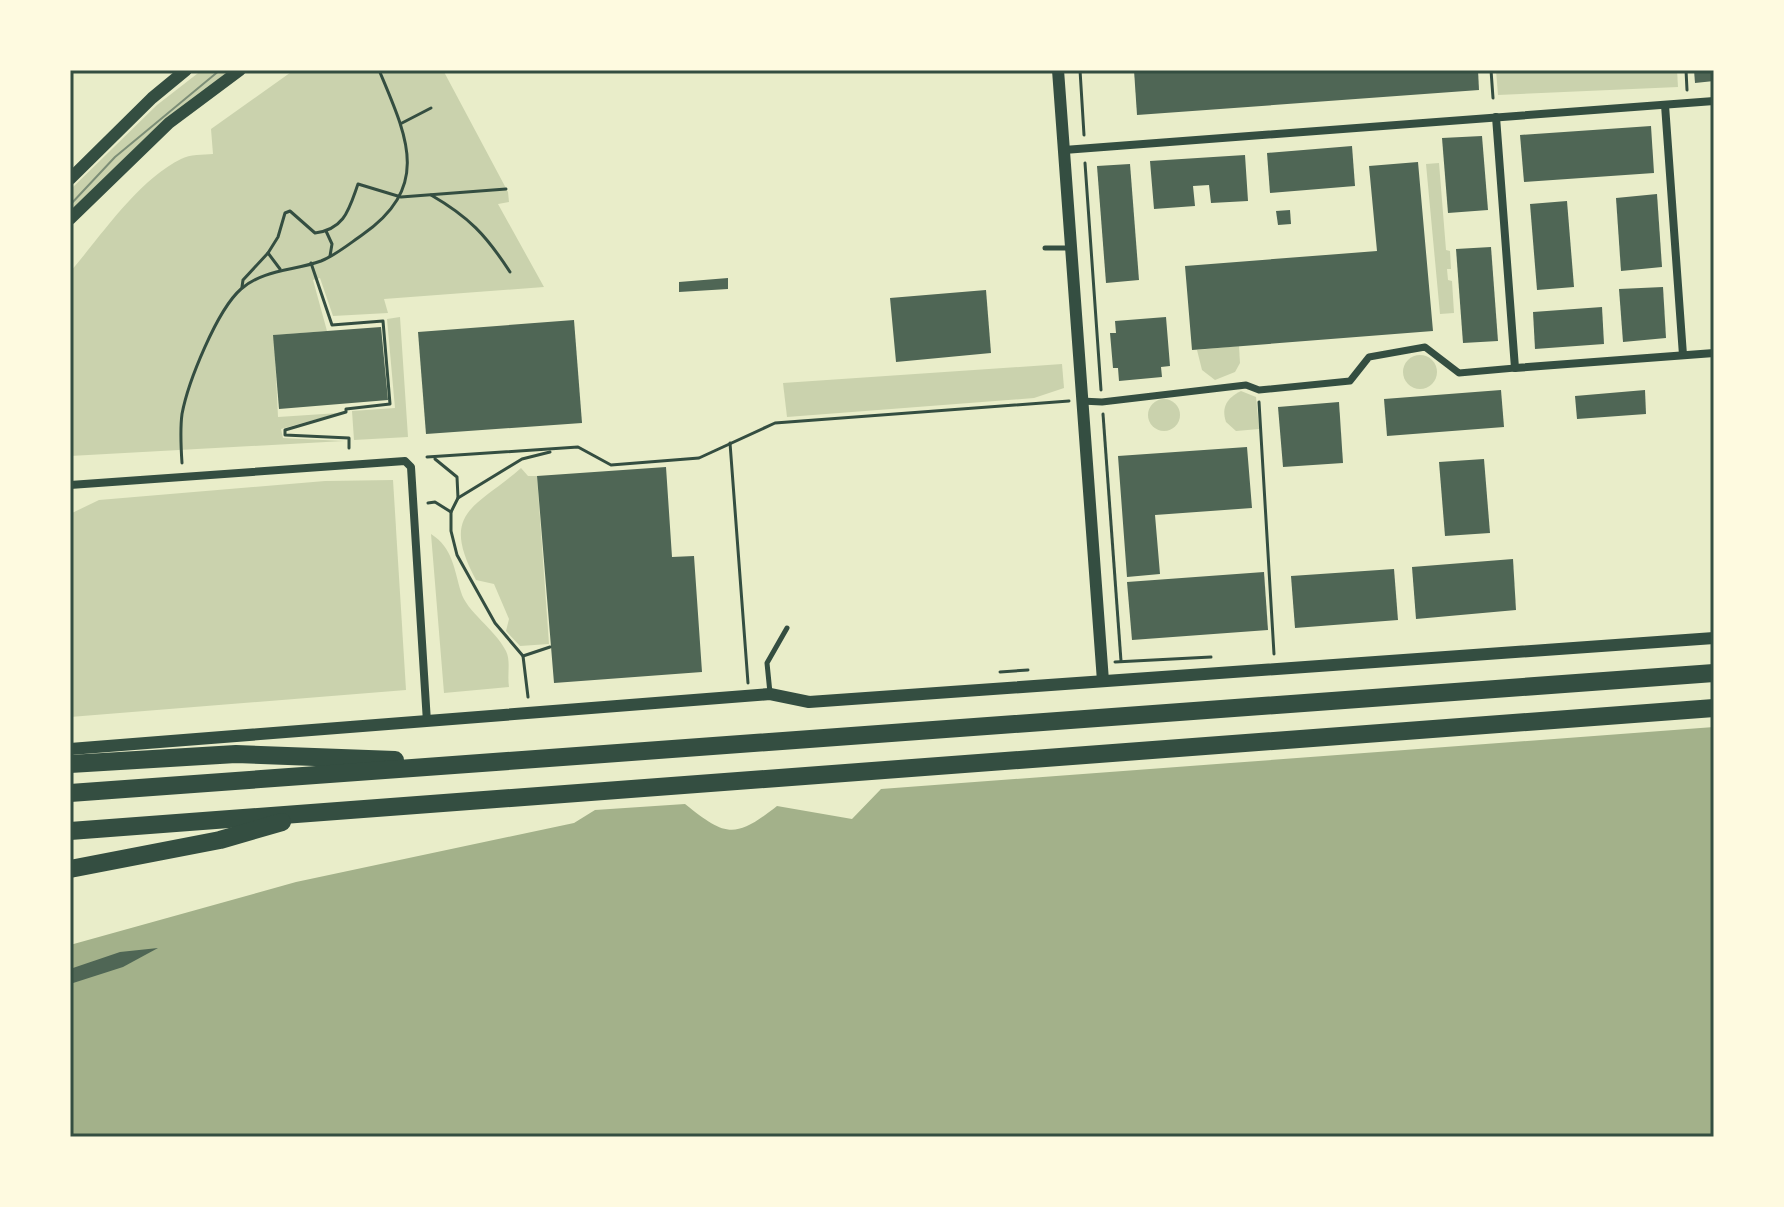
<svg xmlns="http://www.w3.org/2000/svg" width="1784" height="1207" viewBox="0 0 1784 1207" font-family="Karla,sans-serif">
<style>
.green{fill:#cad2ad}
.water{fill:#a3b18a}
.building{fill:#4f6655}
.lines{fill:none;stroke-linecap:round;stroke-linejoin:round}
.path{stroke:#344e41;stroke-width:3}
.service{stroke:#344e41;stroke-width:5}
.pedestrian{stroke:#344e41;stroke-width:7}
.minor{stroke:#344e41;stroke-width:8}
.tertiary{stroke:#344e41;stroke-width:12}
.trunk{stroke:#344e41;stroke-width:18}
.tram{stroke:#7c8e77;stroke-width:2}
.neatline{fill:none;stroke:#344e41;stroke-width:3}
</style>
<rect width="100%" height="100%" fill="#e9edc9"/>
<g class="green">
<path d="M202 70H231L148 135 70 213V190L157 105Z"/>
<path d="M294 70H443L508 192 509 202 498 204 544 287 384 299 388 313 333 316 320 278 313 280 327 331 274 335 278 417 339 413 281 429 283 438 344 441 70 456V272C102 235 137 181 181 159 190 154 203 155 213 154L211 129Z"/>
<path d="M1496 70H1677L1678 87 1498 95Z"/>
<path d="M1439 163 1446 250 1450 251 1451 269H1447L1448 280 1452 281 1454 313 1440 314 1426 164Z"/>
<path d="M400 317 408 437 354 440 352 411 395 408 387 319Z"/>
<path d="M1239 346 1240 363 1235 372 1215 380 1202 370 1197 350Z"/>
<circle cx="1420" cy="372" r="17"/>
<path d="M1062 364 1064 388 1034 398 787 417 783 383Z"/>
<path d="M1241 391 1256 397 1259 429 1236 431 1226 422C1221 407 1227 398 1241 391Z"/>
<circle cx="1164" cy="415" r="16"/>
<path d="M521 468 528 476H537L549 644 520 646 506 631 509 619 494 584 476 580C439 511 476 508 521 468Z"/>
<path d="M393 480 406 690 70 717V514L99 500 325 481Z"/>
<path d="M431 534C453 548 454 569 461 592 466 611 495 629 506 651 511 661 507 674 509 687L444 693Z"/>
</g>
<path class="water" d="M1714 727V1137H70V945L296 882 574 823 595 810 685 804C726 837 735 839 777 806L852 819 881 789Z"/>
<g class="building">
<path d="M1134 70H1478L1479 90 1137 115Z"/>
<path d="M1694 70H1714V81L1695 83Z"/>
<path d="M1651 126 1654 173 1524 182 1520 135Z"/>
<path d="M1482 136 1488 210 1448 213 1442 138Z"/>
<path d="M1352 146 1355 186 1270 193 1267 153Z"/>
<path d="M1245 155 1248 201 1211 203 1209 185 1193 186 1195 206 1154 209 1150 161Z"/>
<path d="M1418 162 1433 331 1192 350 1185 266 1377 251 1369 166Z"/>
<path d="M1130 164 1139 280 1106 283 1097 166Z"/>
<path d="M1657 194 1662 267 1621 271 1616 198Z"/>
<path d="M1567 201 1574 287 1537 290 1530 204Z"/>
<path d="M1290 210 1291 224 1278 225 1276 211Z"/>
<path d="M1491 247 1498 341 1463 343 1456 249Z"/>
<path d="M728 278V289L679 292V282Z"/>
<path d="M1663 287 1666 338 1623 342 1619 289Z"/>
<path d="M986 290 991 353 896 362 890 298Z"/>
<path d="M1602 307 1604 344 1535 349 1533 312Z"/>
<path d="M1166 317 1170 366 1161 367 1162 377 1119 381 1118 368H1113L1110 333H1116L1115 321Z"/>
<path d="M574 320 582 423 426 434 418 332Z"/>
<path d="M381 327 388 400 279 409 273 335Z"/>
<path d="M1501 390 1504 427 1387 436 1384 399Z"/>
<path d="M1645 390 1646 414 1577 419 1575 396Z"/>
<path d="M1339 402 1343 463 1283 467 1278 407Z"/>
<path d="M1247 447 1252 508 1155 515 1160 574 1127 577 1118 456Z"/>
<path d="M1484 459 1490 533 1445 536 1439 462Z"/>
<path d="M666 467 672 557 694 556 702 672 554 683 537 476Z"/>
<path d="M1513 559 1516 610 1416 619 1412 567Z"/>
<path d="M1394 569 1398 620 1295 628 1291 576Z"/>
<path d="M1264 572 1268 630 1132 640 1127 582Z"/>
<path d="M158 948 123 967 70 984V969L120 952Z"/>
</g>
<g class="lines">
<g class="path">
<path d="M1080 70 1084 135"/>
<path d="M1491 70 1493 98"/>
<path d="M1686 70 1687 90"/>
<path d="M402 123 431 108"/>
<path d="M1085 163 1101 390"/>
<path d="M431 195C469 217 486 235 510 272"/>
<path d="M326 231 332 244 330 256"/>
<path d="M268 253 280 269"/>
<path d="M311 263 332 325 383 321 390 404 346 409V412L285 430V435L349 438V448"/>
<path d="M242 287 243 280 268 253 278 237 285 213 290 211 315 233C345 229 349 209 358 184L401 197 506 189"/>
<path d="M1259 402 1274 654"/>
<path d="M1103 414 1121 661"/>
<path d="M730 443 748 683"/>
<path d="M427 457 578 447 611 465 699 458 775 423 1069 401"/>
<path d="M435 459 457 477 458 498 451 512V531L457 555 495 623 523 656 528 697"/>
<path d="M182 463C181 448 180 429 182 414 188 382 217 310 241 289 264 269 294 271 321 261 336 255 349 244 362 235 432 186 407 137 379 70"/>
<path d="M458 498 522 459 550 452"/>
<path d="M428 503 435 502 451 512"/>
<path d="M523 656 550 647"/>
<path d="M1115 662 1211 657"/>
<path d="M1000 672 1028 670"/>
</g>
<g class="service">
<path d="M1045 248H1068"/>
<path d="M770 693 767 663 787 628"/>
</g>
<path class="pedestrian" d="M1081 401 1102 402 1246 385 1259 390 1350 381 1369 357 1425 347 1459 373 1515 368"/>
<g class="minor">
<path d="M1665 105 1683 355"/>
<path d="M1496 117 1515 368 1714 353"/>
<path d="M1064 150 1714 101"/>
<path d="M70 485 405 461 411 467 427 722"/>
</g>
<g class="tertiary">
<path d="M1058 70 1103 681"/>
<path d="M70 179 152 98 186 70"/>
<path d="M70 219 169 123 240 70"/>
<path d="M70 749 770 694 809 702 1714 638"/>
</g>
<g class="trunk">
<path d="M70 764 236 754 395 760"/>
<path d="M70 793 1714 673"/>
<path d="M70 831 1714 708"/>
<path d="M70 869 220 840 282 822"/>
</g>
<path class="tram" d="M70 205 115 157 220 70"/>
</g>
<rect width="1784" height="1207" fill="none" stroke="#fefae0" stroke-width="144"/>
<rect x="72" y="72" width="1640" height="1063" class="neatline"/>
</svg>
